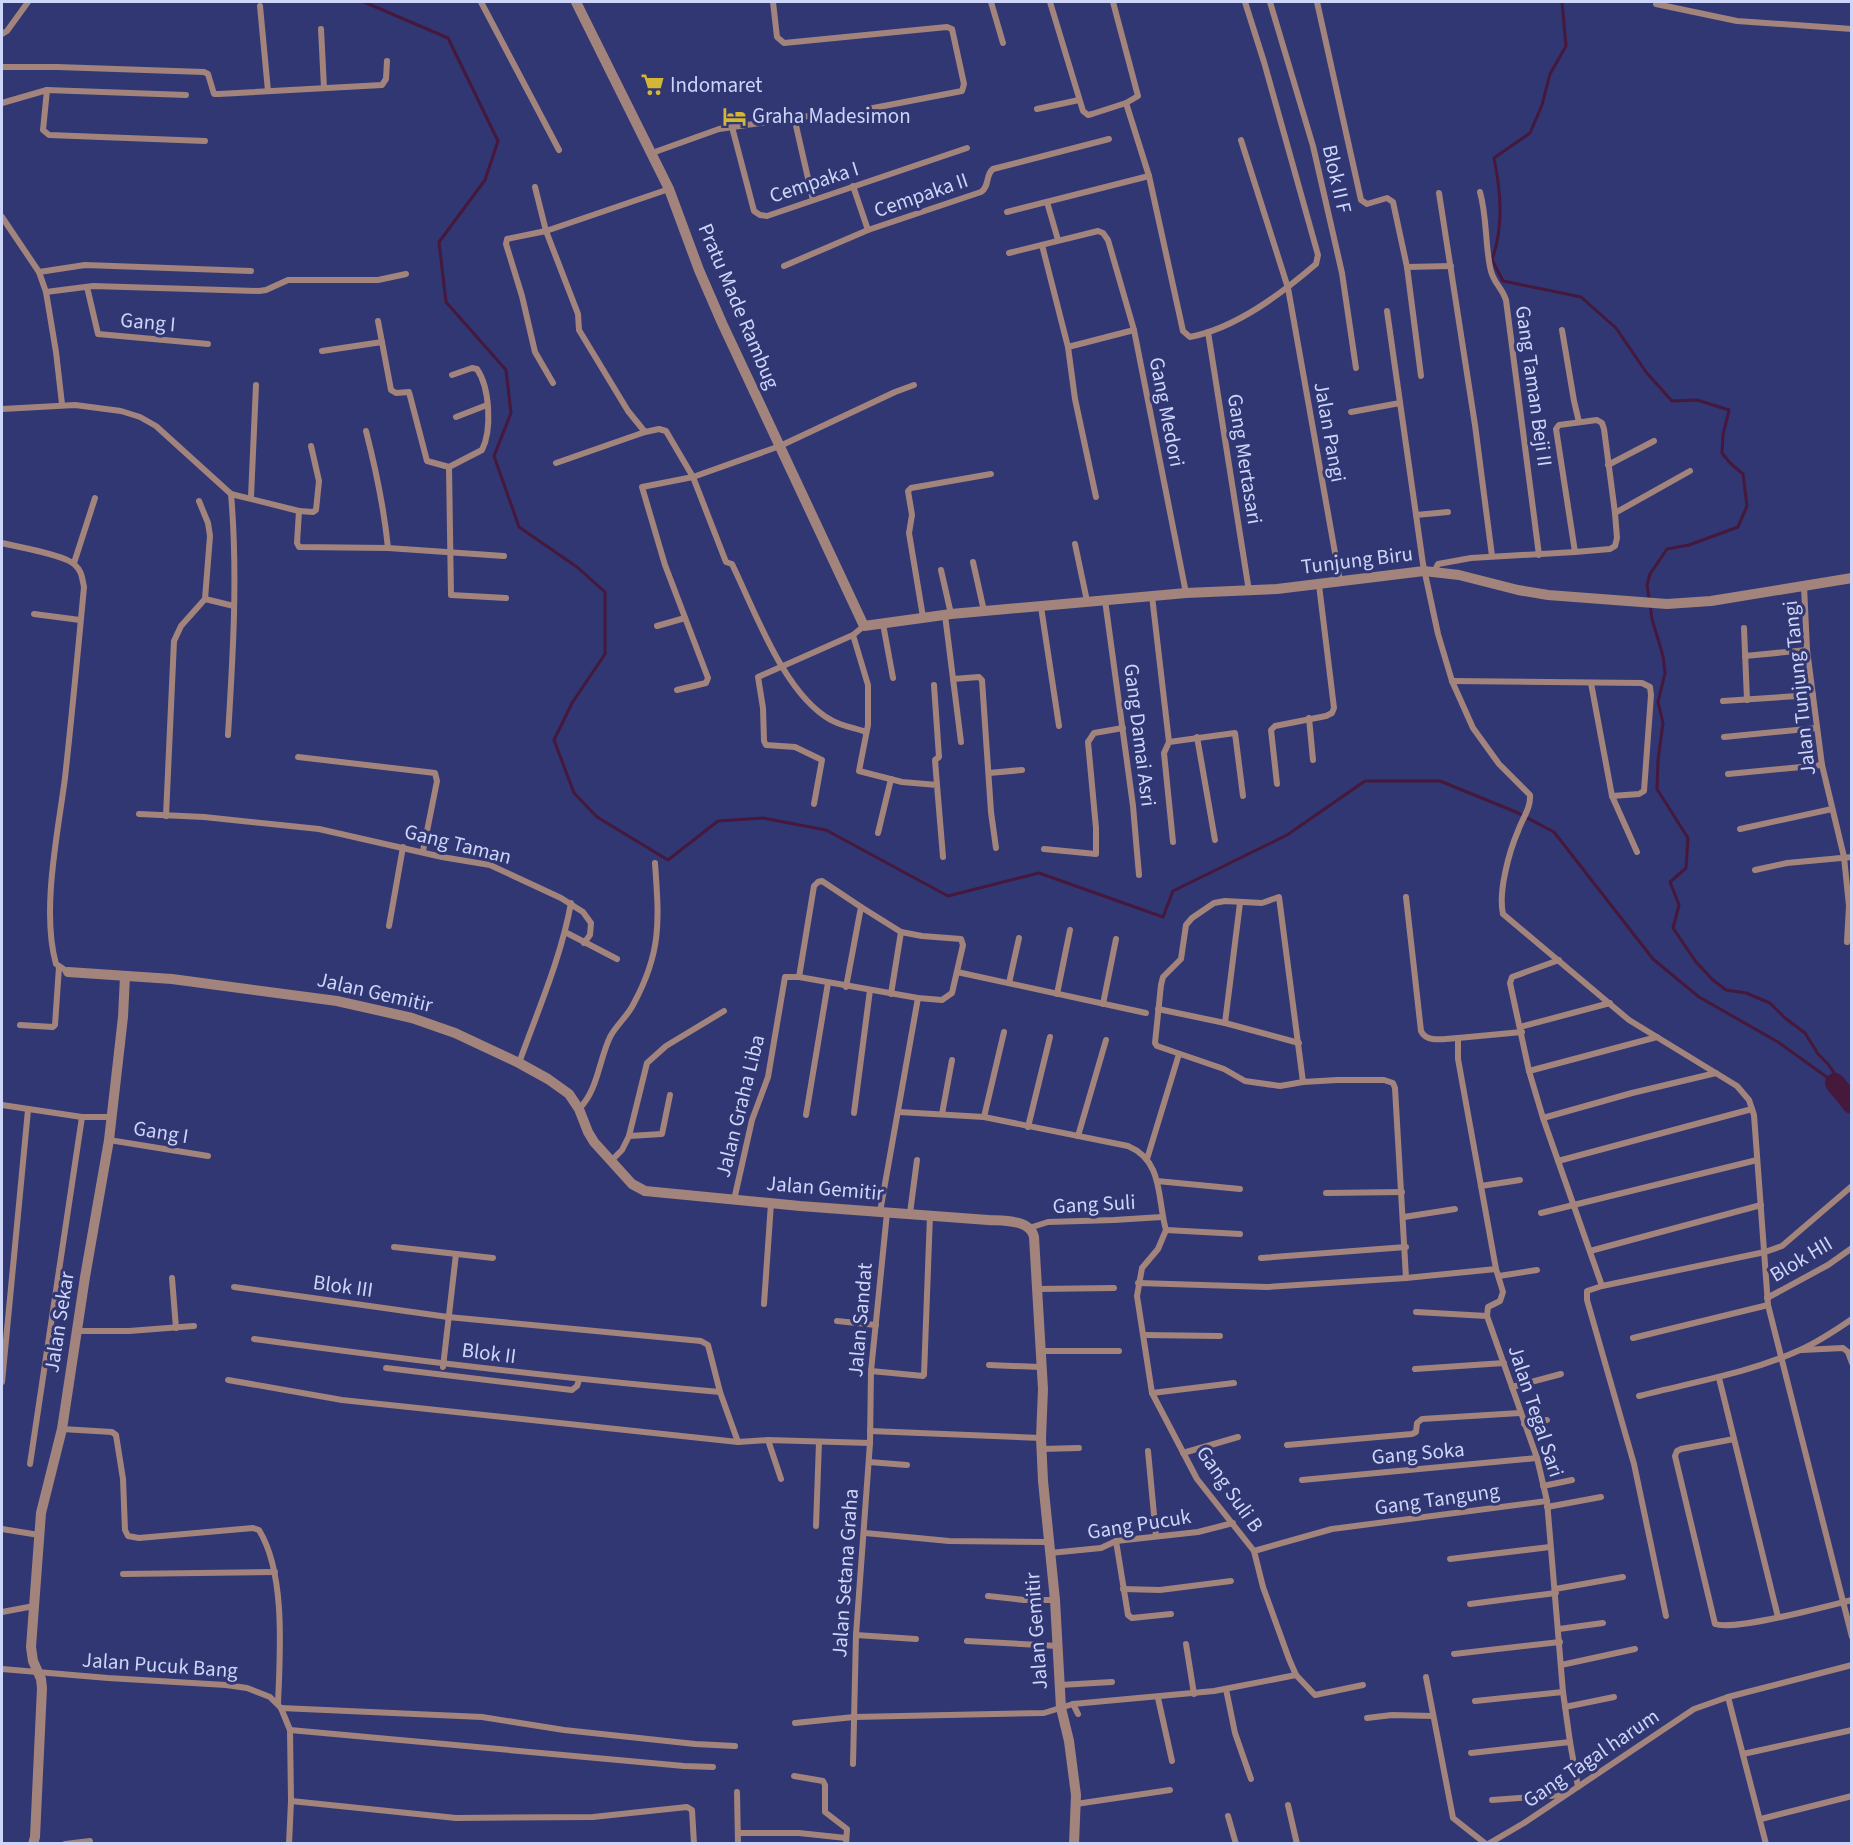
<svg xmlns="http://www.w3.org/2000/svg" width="1853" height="1845" viewBox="0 0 1853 1845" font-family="'Source Sans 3',sans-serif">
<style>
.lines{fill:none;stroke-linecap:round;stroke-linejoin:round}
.stream{stroke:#45183c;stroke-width:3}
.river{stroke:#45183c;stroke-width:20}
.minor{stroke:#a2847c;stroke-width:6}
.tertiary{stroke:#a2847c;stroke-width:10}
.labels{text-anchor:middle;stroke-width:6;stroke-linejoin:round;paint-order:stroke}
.poi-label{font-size:21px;fill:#cdd5f9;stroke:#313773;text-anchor:start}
.street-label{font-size:21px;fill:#cdd5f9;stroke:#313773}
</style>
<rect width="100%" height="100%" fill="#313773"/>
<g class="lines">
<g class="stream">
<path d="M364 2 448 38 498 141 485 180 439 242 446 302 506 370 511 413 494 456 519 527 577 567 605 592V654L572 703 554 740 574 793 597 817 668 860 718 821 763 818 826 830 948 896 1039 873 1163 917 1173 891 1287 835 1365 781H1440L1516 812 1554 832 1653 959 1699 997 1778 1042 1835 1083"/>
<path d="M1562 2 1566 46 1550 74 1542 105 1530 133 1494 158C1501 193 1504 225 1492 260L1503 281 1581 297 1616 328 1646 372 1672 401 1697 400 1729 410 1723 435 1722 453 1730 463 1743 474 1747 506 1738 527 1689 545 1667 549 1650 574 1647 585 1652 619 1663 656 1665 673 1658 702 1663 723 1658 760 1657 789 1688 838 1686 868 1670 882 1679 905 1673 928 1696 962 1713 980 1726 990 1746 993 1770 1003 1785 1018 1805 1033 1818 1054 1828 1064 1835 1074V1083"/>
</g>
<path class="river" d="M1835 1083 1852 1104"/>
<g class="minor">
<path d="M481 2 559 150"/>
<path d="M773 2 777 37 784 43 947 27 952 29 964 84 962 91 868 109"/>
<path d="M991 2 1003 43"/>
<path d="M1050 2 1083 111 1088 115 1092 114 1126 103 1149 176 1183 331 1190 337C1236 328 1281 294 1316 264L1318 255 1264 62 1245 2"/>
<path d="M1113 2 1138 96 1126 103"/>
<path d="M1270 2 1313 146 1342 273 1356 368"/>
<path d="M1317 2 1361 200 1367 204 1387 198 1393 202 1407 267 1421 376"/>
<path d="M1656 4 1737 21 1852 29"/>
<path d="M260 6 268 91"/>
<path d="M321 29 324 88"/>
<path d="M2 34 7 31 28 2"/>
<path d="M2 67H57L204 72 208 74 214 94H219L382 85 386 79 387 61"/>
<path d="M47 90 43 130 49 135 205 141"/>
<path d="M2 103 47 90 186 95"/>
<path d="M1037 109 1079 100"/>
<path d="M794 117 813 200"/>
<path d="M732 127 754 211 760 215 767 216 967 148"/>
<path d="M1241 140 1288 288 1340 581"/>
<path d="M652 153 719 129 823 114"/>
<path d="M853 186 868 230"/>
<path d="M535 187 546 231 578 314 579 330 628 411 645 432"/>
<path d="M1480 192C1487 217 1485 242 1490 267 1493 284 1501 285 1506 300L1539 555"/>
<path d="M1439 193 1475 425 1492 556"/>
<path d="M1047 202 1058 240"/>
<path d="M1007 212 1149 176"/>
<path d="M2 217 39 272 46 292 56 352 62 404"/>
<path d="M1042 245 1068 347 1134 330"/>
<path d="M1009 253 1098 231 1103 233 1108 240 1134 330 1186 593"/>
<path d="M784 266 868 230 981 192C990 186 985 175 993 169L1109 139"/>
<path d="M1407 267 1451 266"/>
<path d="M39 272 85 265 251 271"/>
<path d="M87 287 98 334 208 344"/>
<path d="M46 292 93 286 259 291 266 290 288 280H378L406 274"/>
<path d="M1387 311 1423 564 1438 634 1452 681 1473 728 1499 764 1530 795C1531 808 1522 819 1518 831 1509 852 1498 892 1503 914L1629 1020 1737 1086 1749 1100 1754 1115 1768 1305 1852 1637"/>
<path d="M378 321 391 390 396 393 409 392 427 461 449 467 482 450C492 430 490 388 477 369L472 368 452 375"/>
<path d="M1562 330 1574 401 1579 422"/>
<path d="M1208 332 1249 591"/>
<path d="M1068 347 1075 399 1096 497"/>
<path d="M322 351 382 342"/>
<path d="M553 383 535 352 522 296 506 244 507 239 546 231 669 189"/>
<path d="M2 409 75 405 121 411 140 417 156 426 231 494C238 574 233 655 228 735"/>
<path d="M1351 412 1400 403"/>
<path d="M456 417 487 405"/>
<path d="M366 431C376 470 384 508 388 548"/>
<path d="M556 463 645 432 659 429 666 431 693 477 726 562 732 564C755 611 784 694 831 720 841 726 855 728 866 732"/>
<path d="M1608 465 1654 441"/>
<path d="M449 467 451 595 506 598"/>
<path d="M231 494 299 511 297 543 299 547 388 548 504 556"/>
<path d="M251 497 256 385"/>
<path d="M299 511 313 512 316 510 319 481 311 446"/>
<path d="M1615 513 1690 471"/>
<path d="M1416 515 1448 512"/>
<path d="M2 543C17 547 67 555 75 565 82 571 82 578 84 587 78 651 72 714 65 778 58 832 41 911 56 964L68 972"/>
<path d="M1075 544 1087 601"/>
<path d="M973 562 984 611"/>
<path d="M74 563 95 498"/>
<path d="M941 570 951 614"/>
<path d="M1434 572 1438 564 1471 558 1575 552 1610 549 1615 546 1617 538 1615 513 1604 429 1602 423 1597 420 1559 425 1556 429 1575 552"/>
<path d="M1804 586 1807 650 1822 765 1844 857 1849 906 1847 942"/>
<path d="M1152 596 1169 742"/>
<path d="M205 599 234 606"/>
<path d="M1105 600 1133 806 1139 875"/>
<path d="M1041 607 1059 726"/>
<path d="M34 614 80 620"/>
<path d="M945 615 961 742"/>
<path d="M923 617 909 533 912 515 908 491 911 488 991 474"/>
<path d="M883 624 893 678"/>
<path d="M657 626 685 618"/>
<path d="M1744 628 1747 700"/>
<path d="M853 635 868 685V725L859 771 902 782 937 785 943 857"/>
<path d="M1745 656 1807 650"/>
<path d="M953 679 979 677 982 680 991 812 996 848"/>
<path d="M1452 681 1642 683 1650 687 1651 695 1644 791 1639 794 1612 796"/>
<path d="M1591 683 1612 796 1637 852"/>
<path d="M934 685 939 757 935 760 937 785"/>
<path d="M677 690 706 683 708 678 665 565 642 487 693 477 780 446 895 392 914 385"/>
<path d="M1723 701 1813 695"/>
<path d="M1309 718 1313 760"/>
<path d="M1197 737 1215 840"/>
<path d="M1724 737 1817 728"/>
<path d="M1169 742 1235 733 1243 796"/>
<path d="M1169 742 1164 753 1173 842"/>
<path d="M298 757 435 773 437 781 423 851"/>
<path d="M989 773 1022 770"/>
<path d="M1728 774 1822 765"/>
<path d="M1277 784 1271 730 1275 726 1326 716 1332 713 1334 708 1319 585"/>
<path d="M814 804 822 760 795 747 766 745 764 741 763 708 758 677 853 635 864 626"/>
<path d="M139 814 204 817 319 829 442 857 490 865 561 898 583 912 591 923 590 935 584 943"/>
<path d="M166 816 174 641 181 626 205 599 210 536 208 523 199 501"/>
<path d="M1740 829 1832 809"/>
<path d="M878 833 891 779"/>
<path d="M1044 849 1096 854V828L1088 742 1094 733 1123 728"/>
<path d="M1755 870 1787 863 1852 857"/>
<path d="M1406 897 1421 1031C1427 1044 1446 1038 1458 1038"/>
<path d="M861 907 901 932 891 994"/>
<path d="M389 926 403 847"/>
<path d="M565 932 617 959"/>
<path d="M1559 960 1512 977 1510 983 1529 1071 1543 1118 1602 1286"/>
<path d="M957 972 1146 1013"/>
<path d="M799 977 814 886 818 882 822 881 861 907 846 987"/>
<path d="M1009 983 1019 938"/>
<path d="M1057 994 1070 930"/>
<path d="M1103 1004 1116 939"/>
<path d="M1158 1009 1225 1023 1299 1043"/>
<path d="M1225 1023 1240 903"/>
<path d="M20 1025 53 1027 55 1025 59 967"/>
<path d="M1520 1027 1610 1003"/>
<path d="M1522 1032 1458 1038V1059L1496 1269 1503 1292 1500 1301 1488 1307 1487 1316 1537 1458 1547 1501 1563 1692 1570 1742 1578 1787"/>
<path d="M519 1063C538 1010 561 958 571 903"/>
<path d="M1529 1071 1657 1037"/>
<path d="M1303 1082 1279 897 1262 903 1225 901 1214 903 1192 918 1186 925 1181 959 1163 977 1161 985 1155 1043 1157 1046 1224 1069 1245 1081 1280 1086 1303 1082 1337 1080H1384L1393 1083 1395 1088 1406 1278"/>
<path d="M2 1105 82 1117H112"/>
<path d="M579 1109C598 1090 599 1060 610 1037 617 1024 628 1016 634 1003 662 951 659 920 655 863"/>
<path d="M899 1112 984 1117 1128 1146C1164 1161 1157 1199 1166 1230L1158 1249 1142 1268 1137 1296 1152 1393 1197 1479 1254 1551 1263 1587 1289 1659 1296 1675 1315 1695 1363 1685"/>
<path d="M854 1113 870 990"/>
<path d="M942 1114 952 1060"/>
<path d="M806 1115 828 983"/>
<path d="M984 1117 1004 1032"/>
<path d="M1543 1118 1632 1093 1716 1073"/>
<path d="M1028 1127 1050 1037"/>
<path d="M629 1136 662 1134 670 1095"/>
<path d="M1078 1136 1106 1040"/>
<path d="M109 1140 208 1156"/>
<path d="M1147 1159 1179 1054"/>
<path d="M611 1161 622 1150 629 1136 647 1063 666 1046 724 1011"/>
<path d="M1558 1161 1752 1109"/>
<path d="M1157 1181 1240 1189"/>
<path d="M1481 1186 1520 1180"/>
<path d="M1326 1193 1402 1192"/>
<path d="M734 1200 752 1120 768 1077 785 977H799L918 998 942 1000 952 993 963 945 961 939 922 936 901 932"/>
<path d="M880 1212 918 998"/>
<path d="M910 1213 917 1160"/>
<path d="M1541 1213 1757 1160"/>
<path d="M1404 1217 1455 1209"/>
<path d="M1029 1228 1048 1222 1114 1220 1162 1217"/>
<path d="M1166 1230 1240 1234"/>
<path d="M394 1247 493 1258"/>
<path d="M1590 1251 1761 1205"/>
<path d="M1261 1258 1406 1247"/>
<path d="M1499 1276 1537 1270"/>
<path d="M172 1278 176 1328"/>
<path d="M1138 1283 1267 1287 1406 1278 1496 1269"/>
<path d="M234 1287 448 1317 701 1341 708 1345 720 1392 738 1442 768 1440 870 1443"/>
<path d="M1037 1289 1114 1288"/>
<path d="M1767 1298 1828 1265 1852 1248"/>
<path d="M764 1304 771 1203"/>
<path d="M1416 1312 1487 1316"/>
<path d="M837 1321 876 1325"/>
<path d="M77 1331H129L194 1326"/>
<path d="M1144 1335 1220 1336"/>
<path d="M1633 1338 1768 1305"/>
<path d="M254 1339C409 1360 564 1379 720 1392"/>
<path d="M1802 1350 1843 1348 1848 1352 1852 1363"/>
<path d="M1040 1351H1119"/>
<path d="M989 1365 1040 1367"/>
<path d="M443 1367 456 1254"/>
<path d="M386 1368 572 1390 577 1386 579 1380"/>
<path d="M1415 1369 1504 1363"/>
<path d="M871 1371 923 1376 924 1375 930 1215"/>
<path d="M1719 1378 1778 1617"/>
<path d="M228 1380 342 1400 738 1442"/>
<path d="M2 1382 28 1110"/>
<path d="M1512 1387 1561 1374"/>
<path d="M1152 1393 1234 1383"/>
<path d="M1639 1396C1693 1382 1749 1373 1800 1350 1818 1342 1836 1330 1852 1319"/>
<path d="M1524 1424 1547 1420"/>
<path d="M62 1429 112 1432 116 1435 123 1479 125 1530 128 1536 139 1538 253 1528 259 1530C286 1574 280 1654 278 1704"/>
<path d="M870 1431 1041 1438"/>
<path d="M1734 1439 1681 1449 1677 1451 1675 1456 1715 1624C1735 1631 1827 1606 1852 1600"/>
<path d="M768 1440 781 1479"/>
<path d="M1287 1445 1412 1434 1416 1432 1417 1423 1422 1419 1520 1413"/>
<path d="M1041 1449 1079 1448"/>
<path d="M1148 1451 1156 1536"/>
<path d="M1183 1453 1238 1437"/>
<path d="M869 1462 907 1465"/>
<path d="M30 1464 82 1117"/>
<path d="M1302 1480 1537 1458"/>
<path d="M1543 1486 1572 1480"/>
<path d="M1547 1507 1601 1497"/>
<path d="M816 1526 819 1442"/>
<path d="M2 1529 39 1535"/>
<path d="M865 1533 949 1541 1048 1542"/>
<path d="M1116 1541 1128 1615 1132 1618 1171 1614"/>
<path d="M1254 1551 1332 1529 1547 1501"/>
<path d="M1050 1553 1101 1548 1116 1541 1198 1532 1233 1523"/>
<path d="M1450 1559 1550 1547"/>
<path d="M123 1574 275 1572"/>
<path d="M1123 1589 1160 1590 1231 1581"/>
<path d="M1555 1589 1623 1577"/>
<path d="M988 1596 1024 1600H1055"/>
<path d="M1470 1604 1556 1593"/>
<path d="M2 1612 34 1606"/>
<path d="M1666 1616 1634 1464 1587 1300V1291L1602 1286 1765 1252 1782 1246 1852 1186"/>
<path d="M1559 1629 1603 1623"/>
<path d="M856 1635 916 1639"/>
<path d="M967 1641 1058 1646"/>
<path d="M1186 1644 1194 1694"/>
<path d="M1454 1654 1560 1642"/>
<path d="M1561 1665 1635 1649"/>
<path d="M2 1669 108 1678 226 1685 247 1688 270 1697 281 1708 290 1730 291 1801 289 1844"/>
<path d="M1426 1677 1453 1818 1486 1844"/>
<path d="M1060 1685 1112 1682"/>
<path d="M1226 1689 1235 1733 1251 1779"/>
<path d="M1728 1697 1766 1844"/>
<path d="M1158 1698 1172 1761"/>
<path d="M1475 1701 1563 1692"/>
<path d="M1073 1704 1078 1714"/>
<path d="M1565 1707 1614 1697"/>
<path d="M281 1708 482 1717 564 1730 695 1744 735 1746"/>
<path d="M1367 1718 1392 1715 1433 1716"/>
<path d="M795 1723 854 1717 1044 1713 1073 1704 1214 1691 1296 1675"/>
<path d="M290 1730 684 1766 713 1767"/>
<path d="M1471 1753 1570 1742"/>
<path d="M1743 1754 1852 1730"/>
<path d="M853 1764 856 1635 870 1443 871 1371 887 1213"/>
<path d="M794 1776 823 1781 825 1785V1812L847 1829 846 1844"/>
<path d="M737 1792 738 1844"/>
<path d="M1492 1800 1563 1795"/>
<path d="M291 1801 456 1818 593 1817 687 1807 692 1810 694 1844"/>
<path d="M1076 1804 1170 1790"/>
<path d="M1288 1805 1297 1844"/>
<path d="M1228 1816 1236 1844"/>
<path d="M1761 1819 1852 1796"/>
<path d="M738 1833H799L846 1838"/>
<path d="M65 1844 90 1841"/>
<path d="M1488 1844 1524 1823 1694 1709 1728 1697 1852 1665"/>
</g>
<g class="tertiary">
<path d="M576 2 669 189 699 270 722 323 864 626 951 614 1186 593 1277 589 1424 571 1459 575 1518 590 1548 595 1667 604 1711 601 1852 578"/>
<path d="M68 972 172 979 337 1001 412 1018 455 1033 519 1063 548 1079 569 1094 579 1109 588 1132 594 1142 632 1184 645 1191 800 1206 988 1220C1003 1221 1030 1219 1034 1237L1043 1389 1041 1438 1043 1481 1055 1600 1061 1708 1069 1741 1076 1795 1074 1844"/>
<path d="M33 1844 35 1837 42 1688 41 1679 33 1661 31 1647 41 1513 62 1429 85 1277 109 1140 123 1017 125 976"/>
</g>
</g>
<defs>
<symbol id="supermarket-bare" viewBox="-9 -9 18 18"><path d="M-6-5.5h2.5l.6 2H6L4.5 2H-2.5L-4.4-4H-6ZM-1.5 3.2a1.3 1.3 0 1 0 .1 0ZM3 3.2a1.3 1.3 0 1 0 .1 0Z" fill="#d3b635" stroke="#313773" stroke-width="2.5" paint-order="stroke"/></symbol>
<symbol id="hotel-bare" viewBox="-9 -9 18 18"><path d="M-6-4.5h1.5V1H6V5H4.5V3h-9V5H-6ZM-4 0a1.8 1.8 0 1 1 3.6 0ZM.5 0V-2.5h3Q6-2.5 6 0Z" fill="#d3b635" stroke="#313773" stroke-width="2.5" paint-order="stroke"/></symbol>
</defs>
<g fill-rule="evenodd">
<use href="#supermarket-bare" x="636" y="68" width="33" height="33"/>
<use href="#hotel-bare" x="718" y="100" width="33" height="33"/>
</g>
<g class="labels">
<g class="poi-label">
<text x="670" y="92">Indomaret</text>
<text x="752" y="123">Graha Madesimon</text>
</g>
<g class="street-label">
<text transform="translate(1337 179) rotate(77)" y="7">Blok II F</text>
<text transform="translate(814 182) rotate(-18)" y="7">Cempaka I</text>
<text transform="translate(921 195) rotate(-19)" y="7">Cempaka II</text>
<text transform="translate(739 306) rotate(67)" y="7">Pratu Made Rambug</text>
<text transform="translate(148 322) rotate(5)" y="7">Gang I</text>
<text transform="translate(1534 386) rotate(82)" y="7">Gang Taman Beji II</text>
<text transform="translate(1167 412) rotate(79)" y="7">Gang Medori</text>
<text transform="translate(1330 432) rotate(80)" y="7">Jalan Pangi</text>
<text transform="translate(1245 459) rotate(81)" y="7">Gang Mertasari</text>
<text transform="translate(1357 560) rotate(-7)" y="7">Tunjung Biru</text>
<text transform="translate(1799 688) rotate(-96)" y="7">Jalan Tunjung Tangi</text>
<text transform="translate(1140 735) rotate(83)" y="7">Gang Damai Asri</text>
<text transform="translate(458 844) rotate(14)" y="7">Gang Taman</text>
<text transform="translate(375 992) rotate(13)" y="7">Jalan Gemitir</text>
<text transform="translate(740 1106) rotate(-76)" y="7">Jalan Graha Liba</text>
<text transform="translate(161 1132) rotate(9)" y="7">Gang I</text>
<text transform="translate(825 1188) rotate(5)" y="7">Jalan Gemitir</text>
<text transform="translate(1094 1204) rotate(-3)" y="7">Gang Suli</text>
<text transform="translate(1801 1259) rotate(-31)" y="7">Blok HII</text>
<text transform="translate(343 1286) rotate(8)" y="7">Blok III</text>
<text transform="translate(860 1320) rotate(-85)" y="7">Jalan Sandat</text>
<text transform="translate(59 1322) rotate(-81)" y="7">Jalan Sekar</text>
<text transform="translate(489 1353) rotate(7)" y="7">Blok II</text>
<text transform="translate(1536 1411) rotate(72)" y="7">Jalan Tegal Sari</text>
<text transform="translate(1418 1453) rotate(-5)" y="7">Gang Soka</text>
<text transform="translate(1230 1489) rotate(55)" y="7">Gang Suli B</text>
<text transform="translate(1437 1499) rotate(-8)" y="7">Gang Tangung</text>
<text transform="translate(1139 1524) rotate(-9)" y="7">Gang Pucuk</text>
<text transform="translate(845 1573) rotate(-86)" y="7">Jalan Setana Graha</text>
<text transform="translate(1036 1631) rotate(-94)" y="7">Jalan Gemitir</text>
<text transform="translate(160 1665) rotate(4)" y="7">Jalan Pucuk Bang</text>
<text transform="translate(1591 1758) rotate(-34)" y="7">Gang Tagal harum</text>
</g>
</g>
<rect width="1853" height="1845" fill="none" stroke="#cdd5f9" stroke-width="6"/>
</svg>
